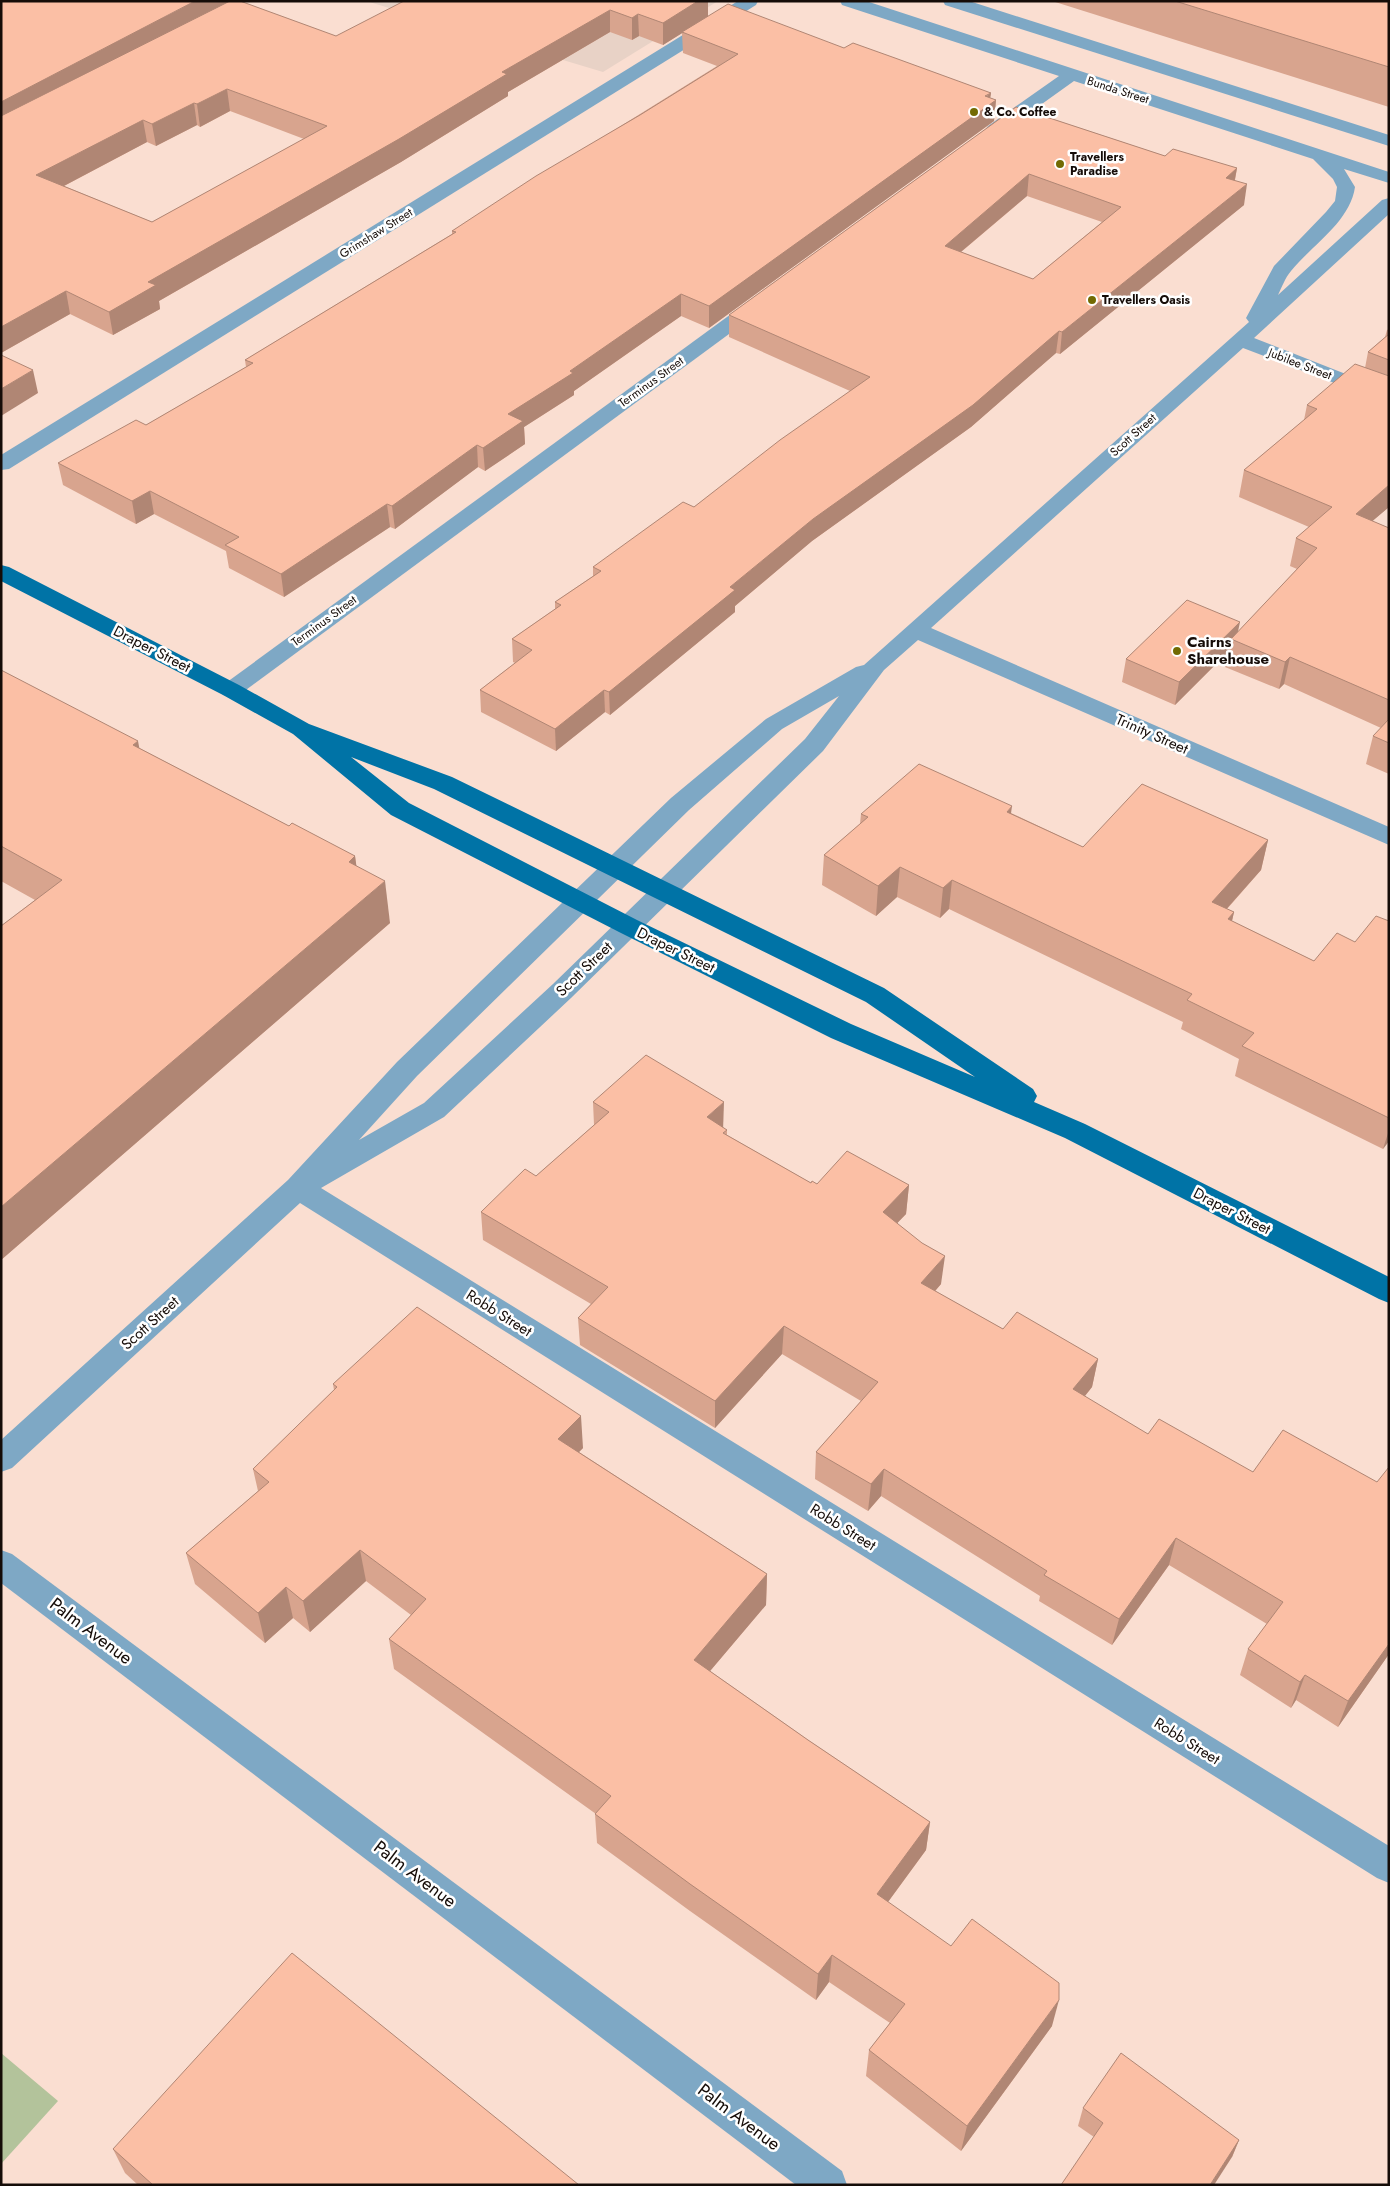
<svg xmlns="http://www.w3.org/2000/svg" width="1390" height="2186" viewBox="0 0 1390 2186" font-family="Jost,sans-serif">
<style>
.commercial{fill:#e8d2c6}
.green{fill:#b3c39b}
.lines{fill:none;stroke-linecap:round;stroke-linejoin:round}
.minor{fill:#7ea8c5;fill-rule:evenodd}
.major{fill:#0073a6;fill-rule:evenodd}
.wall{fill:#d8a48e;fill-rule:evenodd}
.shaded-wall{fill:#b08674}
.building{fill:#fbbfa5;stroke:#b08674;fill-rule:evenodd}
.poi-dot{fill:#726a03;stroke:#fff;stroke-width:2}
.labels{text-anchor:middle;stroke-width:5;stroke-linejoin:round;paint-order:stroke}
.far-street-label{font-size:12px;fill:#150c08;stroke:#fff}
.far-poi-label{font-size:12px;font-weight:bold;fill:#150c08;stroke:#fff;text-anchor:start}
.poi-label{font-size:15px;font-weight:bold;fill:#150c08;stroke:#fff;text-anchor:start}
.street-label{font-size:15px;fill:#150c08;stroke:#fff}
.near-street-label{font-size:18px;fill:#150c08;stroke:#fff}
</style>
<rect width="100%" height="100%" fill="#faded1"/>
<path class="commercial" d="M366 1H718L603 72Z"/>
<path class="green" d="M1 2053 58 2101 1 2164Z"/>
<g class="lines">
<g class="minor">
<path d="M738 1H758L756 5 9 469 1 470V455Z"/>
<path d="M840 1H866L1389 172V183L1344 169 1355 187C1350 222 1312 245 1291 271 1285 278 1282 287 1278 295L1382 200 1389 198V214L1254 338 1389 391V404L1243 348 931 628 1389 827V845L918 640 884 670 823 751 571 998 444 1117 321 1188 1389 1846V1883L1377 1878 300 1203 12 1468 1 1472V1440L288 1180 397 1062 671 798 766 719 856 667 864 665 1249 322 1246 318 1274 266 1326 212 1335 201 1337 187 1333 179 1313 159 1074 81 1000 134 994 135 988 134 985 130 988 126 1059 76 842 5ZM839 696 805 739 553 984 424 1103 359 1140 417 1076 689 810 782 729Z"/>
<path d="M943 1H969L1389 135V146L945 5Z"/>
<path d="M760 296 767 298 770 302 767 306 239 695 231 697 223 695 219 690 223 685 753 298Z"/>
<path d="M1 1550 12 1554 842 2171 847 2185H796L1 1583Z"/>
</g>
<path class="major" d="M1 565 9 567 239 685 309 724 452 777 884 988 1033 1089 1037 1096 1034 1102 1085 1124 1389 1277V1303L1379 1299 1065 1138 831 1038 619 932 391 815 293 734 223 695 1 581ZM351 757 434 789 866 1002 975 1077 851 1024 637 920 409 803Z"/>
</g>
<g class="wall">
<path d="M1 1 336 36 708 1V16L844 48 991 93 990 98 996 100 994 121 709 328 681 316 574 391V395L524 427 525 444 485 471 478 467 395 529 390 527 284 597 229 568 226 551 154 514 136 524 63 485 58 463 146 425 246 367 245 360 452 234V231L717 66 683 53 682 33 663 45 639 36 632 40 610 32 508 92V96L401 162 159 301 160 309 113 335 70 314 1 353ZM230 111 304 139 152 222 64 186 147 142 156 146 197 125 200 127Z"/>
<path d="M1052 1H1389V107Z"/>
<path d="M1016 107 1165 156 1237 168 1235 180 1244 205 1060 354 1056 353 971 427 812 541 735 606V612L610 715 605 712 556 751 481 712 480 690 515 663 513 662 512 639 555 609V602L593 576V567L694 507 850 391 729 337V315ZM1027 196 1102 222 1033 279 961 252Z"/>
<path d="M1389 329V507L1372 521 1389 528V774L1366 764 1373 736 1381 728 1284 684 1279 689 1225 667 1228 652 1175 705 1122 682 1126 659 1238 632 1297 569 1290 566 1296 538 1309 527 1239 497 1244 470 1304 420 1307 405 1365 368 1368 352 1385 337 1387 330Z"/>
<path d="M1 670 139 748 289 826 355 856 356 866 390 923 1 1260V926L35 900 1 881Z"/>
<path d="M1011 813 1083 847 1268 840 1261 870 1227 909 1234 912 1232 921 1314 961 1355 942 1389 921V1141L1383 1149 1235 1076 1239 1059 1181 1029 1183 1022 949 909 940 918 897 897 876 916 822 885 824 855 860 824 861 814Z"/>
<path d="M593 1102 723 1128 727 1130V1135L811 1183 817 1184 909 1185 906 1214 897 1223 941 1284 935 1291 1003 1329 1098 1359 1092 1387 1085 1396 1389 1654 1338 1727 1296 1700 1291 1708 1240 1675 1248 1649 1267 1624 1169 1565 1112 1645 1039 1601 1040 1596 881 1496 868 1511 815 1479 816 1452 861 1401 782 1354 715 1428 580 1345 578 1318 591 1304 483 1240 481 1212 536 1176 594 1125Z"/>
<path d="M333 1384 583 1448 579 1452 767 1574 766 1605 710 1671 808 1740 930 1822 926 1850 888 1902 1052 2026 961 2151 866 2076 869 2050 890 2023 829 1982 816 2000 690 1911 597 1843 595 1814H596L394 1669 389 1639 411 1615 366 1581 310 1632 293 1618 265 1643 195 1584 186 1553 258 1491 253 1469 334 1390Z"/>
<path d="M1083 2108 1239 2140 1232 2157 1094 2137 1078 2126Z"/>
<path d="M113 2149 579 2185H138L125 2173Z"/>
</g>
<g class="shaded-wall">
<path d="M195 1H231L1 127V102Z"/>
<path d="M698 1H708V17L663 45V23Z"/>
<path d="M610 10V32L508 92V96L401 162 159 301 160 309 113 335 109 312 148 282 502 72Z"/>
<path d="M638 14 639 36 632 40V18Z"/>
<path d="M227 89 230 111 200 127 197 104Z"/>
<path d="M991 93 989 105 996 100 994 121 709 328V306Z"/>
<path d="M194 103 197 125 156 146 152 124Z"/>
<path d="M143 120 147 142 41 198 36 175Z"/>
<path d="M1237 168 1233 189 1226 178Z"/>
<path d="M1029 174 1027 196 943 267 945 246Z"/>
<path d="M1247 184 1244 205 1060 354 1062 332Z"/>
<path d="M66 291 70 314 1 353V327Z"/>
<path d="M681 294V316L574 391V395L524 427 525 444 485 471 483 448 508 414Z"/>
<path d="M1059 331 1056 353 971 427 812 541 735 606V612L610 715 609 692 730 587 813 519Z"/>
<path d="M33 370 38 393 1 416V389Z"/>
<path d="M477 445 478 467 395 529 392 506Z"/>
<path d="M1389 485V507L1349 541 1356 514Z"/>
<path d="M150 491 154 514 136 524 132 501Z"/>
<path d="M387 504 390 527 284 597 281 574Z"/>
<path d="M1240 622 1236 641 1231 639 1228 652 1175 705 1179 682Z"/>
<path d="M1290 657 1284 684 1279 689 1285 662Z"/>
<path d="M604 690 605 712 556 751 555 729Z"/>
<path d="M138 741 146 783 133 745Z"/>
<path d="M1012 806 1008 836 1007 812Z"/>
<path d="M1268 840 1261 870 1206 932 1212 902Z"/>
<path d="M355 856 361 898 349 862Z"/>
<path d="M900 867 897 897 876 916 878 886Z"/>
<path d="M952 880 949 909 940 918 943 888Z"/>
<path d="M385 881 390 923 1 1260V1207Z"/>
<path d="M1234 912 1227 942 1228 919Z"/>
<path d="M724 1102 723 1131 707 1117Z"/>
<path d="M1389 1130V1141L1383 1149Z"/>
<path d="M909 1185 906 1214 881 1240 883 1212Z"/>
<path d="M945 1256 941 1284 918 1311 921 1283Z"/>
<path d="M784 1326 782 1354 715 1428V1401Z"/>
<path d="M1098 1359 1092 1387 1068 1417 1073 1389Z"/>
<path d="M581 1416 583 1448 560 1471 558 1439Z"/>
<path d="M884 1469 881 1496 868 1511 871 1484Z"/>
<path d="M1176 1538 1169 1565 1112 1645 1119 1619Z"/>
<path d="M360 1550 366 1581 310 1632 303 1601Z"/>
<path d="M767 1574 766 1605 694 1690V1660Z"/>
<path d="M286 1587 293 1618 265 1643 258 1613Z"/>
<path d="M1389 1644V1654L1338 1727 1348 1701Z"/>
<path d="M1305 1675 1296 1700 1291 1708 1300 1682Z"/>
<path d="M930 1822 926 1850 874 1921 877 1894Z"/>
<path d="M832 1955 829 1982 816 2000 818 1974Z"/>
<path d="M1059 2000 1052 2026 961 2151 967 2126Z"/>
<path d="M1239 2140 1232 2157 1214 2185H1210Z"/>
</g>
<g class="building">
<path d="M1 1H195L1 102Z"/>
<path d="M230 1H240L336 36 404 1H698L663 23 638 14 632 18 610 10 502 72 507 74 399 139 148 282 156 285 109 312 66 291 1 327V116ZM227 89 327 126 152 222 36 175 143 120 152 124 194 103 197 104Z"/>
<path d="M1175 1H1389V67Z"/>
<path d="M728 4 844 48 853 43 895 58 991 93 985 96 996 100 709 306 681 294 570 371 573 373 508 414 523 421 483 448 477 445 392 506 387 504 281 574 225 545 239 537 150 491 132 501 58 463 136 420 146 425 253 363 245 360 456 232 452 231 536 176 640 115 738 54 682 32Z"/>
<path d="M1016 107 1165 156 1173 149 1237 168 1226 178 1247 184 1062 332 1059 331 973 405 813 519 730 587 735 590 609 692 604 690 555 729 480 690 532 650 512 639 561 605 555 602 601 571 593 567 683 502 694 507 780 440 870 377 729 315ZM1029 174 1121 207 1033 279 945 246Z"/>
<path d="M1389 334V360L1368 352Z"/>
<path d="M1 355 33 370 1 389Z"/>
<path d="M1355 364 1389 376V485L1356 514 1389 528V700L1290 657 1285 662 1231 639 1317 548 1296 538 1332 507 1244 470 1317 409 1307 405Z"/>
<path d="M1187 600 1240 622 1179 682 1126 659Z"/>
<path d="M1 670 138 741 133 745 289 826 292 823 355 856 349 862 385 881 1 1207V926L62 880 1 846Z"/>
<path d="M1389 719V743L1373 736Z"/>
<path d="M919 764 1012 806 1007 812 1083 847 1142 784 1268 840 1212 902 1234 912 1228 919 1314 961 1337 933 1355 942 1376 916 1389 921V1118L1242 1046 1254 1033 1187 1000 1192 994 952 880 943 888 900 867 878 886 824 855 868 817 861 814Z"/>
<path d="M646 1055 724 1102 707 1117 727 1130 723 1133 811 1183 812 1181 817 1184 847 1151 909 1185 883 1212 922 1243 945 1256 921 1283 1003 1329 1017 1312 1098 1359 1073 1389 1148 1434 1159 1419 1253 1472 1283 1430 1377 1482 1389 1467V1644L1348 1701 1305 1675 1300 1682 1248 1649 1283 1602 1176 1538 1119 1619 1044 1575 1047 1571 884 1469 871 1484 816 1452 878 1382 784 1326 715 1401 578 1318 608 1287 481 1212 525 1169 536 1176 609 1112 593 1102Z"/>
<path d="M417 1307 581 1416 558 1439 767 1574 694 1660 808 1740 930 1822 877 1894 951 1946 972 1919 1059 1983V2000L967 2126 869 2050 905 2004 832 1955 818 1974 690 1884 595 1814 611 1796 389 1639 426 1599 360 1550 303 1601 286 1587 258 1613 186 1553 269 1482 253 1469 337 1387 333 1384Z"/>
<path d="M292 1953 579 2185H153L113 2149Z"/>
<path d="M1121 2053 1239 2140 1210 2185H1061L1103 2123 1083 2108Z"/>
</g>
<g class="poi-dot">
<circle cx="974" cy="112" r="5"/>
<circle cx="1060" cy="164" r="5"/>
<circle cx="1092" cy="300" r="5"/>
<circle cx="1177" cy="651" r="5"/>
</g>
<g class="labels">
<g class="far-street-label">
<text transform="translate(1118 90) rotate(18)" y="4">Bunda Street</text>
<text transform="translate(376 233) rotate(-32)" y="4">Grimshaw Street</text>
<text transform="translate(1300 364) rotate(21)" y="4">Jubilee Street</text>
<text transform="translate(651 382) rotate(-36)" y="4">Terminus Street</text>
<text transform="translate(1133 435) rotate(-42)" y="4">Scott Street</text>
<text transform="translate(324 621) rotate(-36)" y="4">Terminus Street</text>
</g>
<g class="far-poi-label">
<text x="984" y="116">&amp; Co. Coffee</text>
<text x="1070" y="161">Travellers<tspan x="1070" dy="14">Paradise</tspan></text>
<text x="1102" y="304">Travellers Oasis</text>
</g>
<g class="poi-label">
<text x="1187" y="647">Cairns<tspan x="1187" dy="17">Sharehouse</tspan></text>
</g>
<g class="street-label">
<text transform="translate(152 649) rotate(27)" y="5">Draper Street</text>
<text transform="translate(1152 734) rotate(24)" y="5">Trinity Street</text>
<text transform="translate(676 950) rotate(26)" y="5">Draper Street</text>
<text transform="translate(584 969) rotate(-44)" y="5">Scott Street</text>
<text transform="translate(1232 1211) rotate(27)" y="5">Draper Street</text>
<text transform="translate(499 1313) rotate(32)" y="5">Robb Street</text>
<text transform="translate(150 1323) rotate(-42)" y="5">Scott Street</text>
<text transform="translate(843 1527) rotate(32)" y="5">Robb Street</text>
<text transform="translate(1187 1741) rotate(32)" y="5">Robb Street</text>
</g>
<g class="near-street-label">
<text transform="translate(91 1631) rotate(37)" y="6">Palm Avenue</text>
<text transform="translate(415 1874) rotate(37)" y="6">Palm Avenue</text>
<text transform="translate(739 2117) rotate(37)" y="6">Palm Avenue</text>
</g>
</g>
<rect width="1390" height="2186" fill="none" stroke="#150c08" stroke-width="5"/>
</svg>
